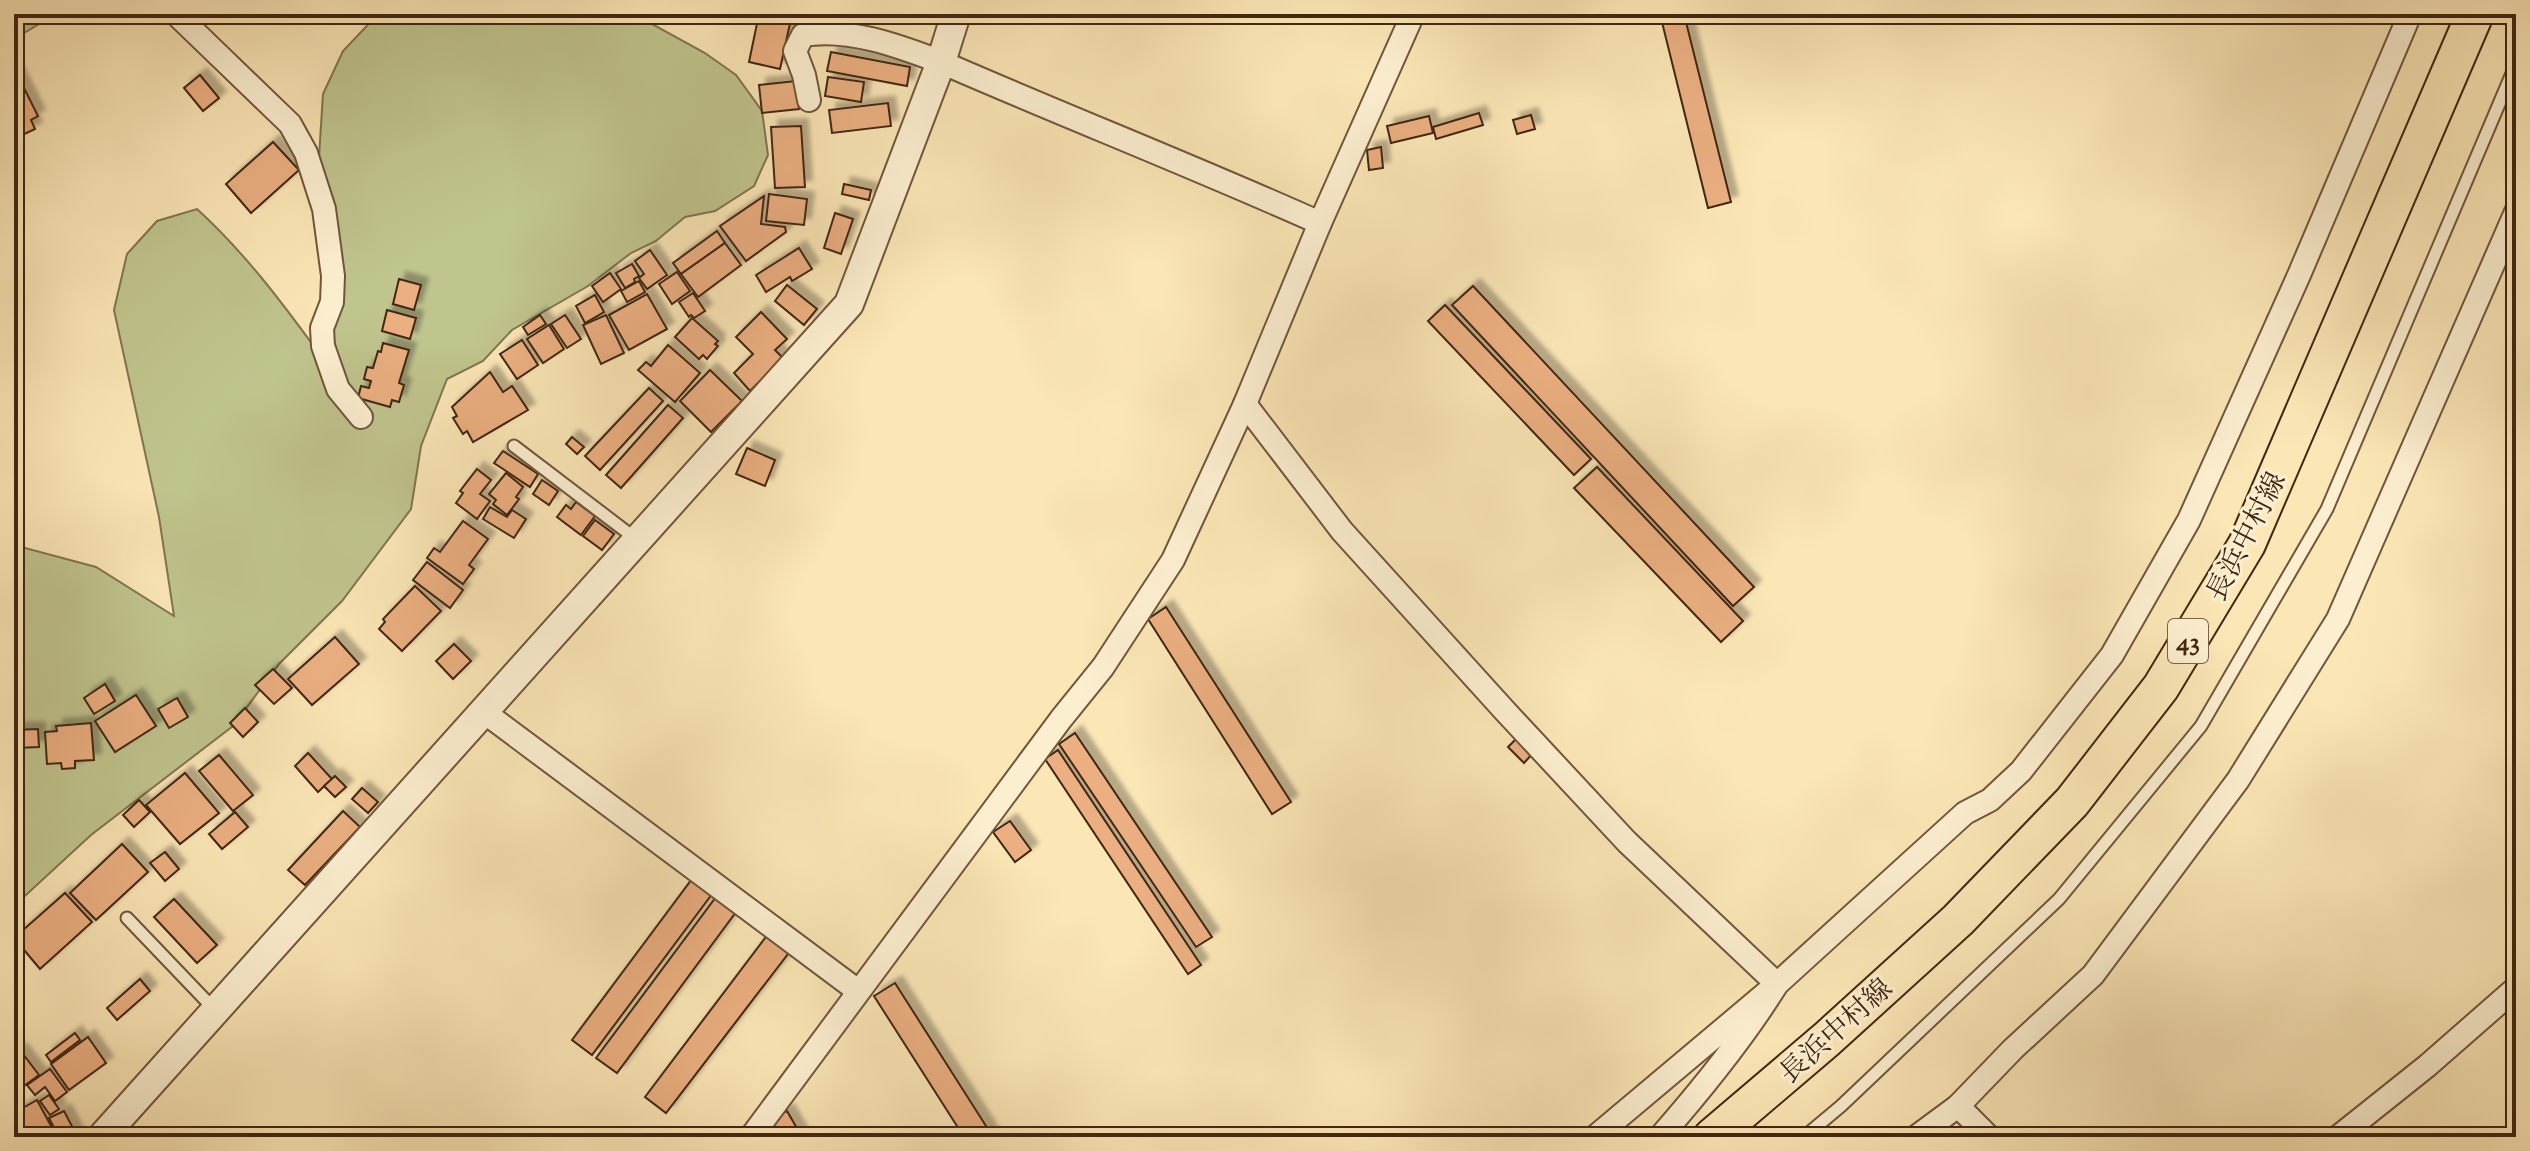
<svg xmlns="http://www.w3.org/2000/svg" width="2530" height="1151" viewBox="0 0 2530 1151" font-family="'Sorts Mill Goudy','Noto Serif JP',serif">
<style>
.green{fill:#c0c48d;stroke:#807550;stroke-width:2}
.building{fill:#ebaf81;stroke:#412612;stroke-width:2;filter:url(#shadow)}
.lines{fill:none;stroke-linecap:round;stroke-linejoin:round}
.service-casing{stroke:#70563b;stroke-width:15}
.minor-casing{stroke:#70563b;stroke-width:26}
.tertiary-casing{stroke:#70563b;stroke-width:32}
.primary-casing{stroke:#412612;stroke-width:40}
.service{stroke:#fcefd0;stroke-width:11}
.minor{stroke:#fcefd0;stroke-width:22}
.tertiary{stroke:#fcefd0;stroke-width:28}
.primary{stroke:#fbe6b6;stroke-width:36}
.labels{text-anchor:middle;stroke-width:6;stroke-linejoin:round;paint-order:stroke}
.shield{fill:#fcefd0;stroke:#79624b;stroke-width:2}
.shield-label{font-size:26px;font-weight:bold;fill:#412612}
.street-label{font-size:28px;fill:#412612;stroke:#fcefd0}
</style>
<defs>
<filter id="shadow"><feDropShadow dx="7" dy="-7" stdDeviation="2" flood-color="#0004"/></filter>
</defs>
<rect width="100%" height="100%" fill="#fbe6b6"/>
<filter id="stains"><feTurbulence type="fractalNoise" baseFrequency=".0025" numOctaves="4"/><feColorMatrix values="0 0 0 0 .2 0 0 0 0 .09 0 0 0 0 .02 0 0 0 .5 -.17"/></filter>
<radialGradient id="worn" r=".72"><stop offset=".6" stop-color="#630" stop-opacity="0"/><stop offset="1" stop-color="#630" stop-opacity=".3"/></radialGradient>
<g class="green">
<path d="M14 14H48L39 24 14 39Z"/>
<path d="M378 14H634L705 53 736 75 762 111 768 155 754 186 715 211 685 217 656 241 631 253 588 286 512 330 483 361 447 379 421 446 411 509 342 601 279 664 233 726 91 835 14 906V545L96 567 174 616 159 517 114 310 127 254 157 221 197 209C244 252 281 301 318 352L338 312 319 157 323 94 343 51Z"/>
</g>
<g class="building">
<rect x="692" y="14" width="26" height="5"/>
<path d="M759 14 791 19 780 69 749 62Z"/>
<path d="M812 14H839V25H817V17H812Z"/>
<path d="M1660 14H1684L1731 202 1708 208Z"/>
<path d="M831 52 910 67 907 86 827 71Z"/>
<path d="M17 74 38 116 31 120 35 129 14 139V76Z"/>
<path d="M200 75 219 98 203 111 184 88Z"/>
<path d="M828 77 864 82 861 102 825 96Z"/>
<path d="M796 81 799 109 762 113 759 85Z"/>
<path d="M888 103 891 126 832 133 829 110Z"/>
<path d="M1479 113 1483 125 1436 139 1433 127Z"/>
<path d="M1531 115 1535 129 1517 134 1513 120Z"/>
<path d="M1429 116 1433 133 1391 143 1387 126Z"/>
<path d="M801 126 805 187 775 188 771 127Z"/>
<path d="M273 142 299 170 251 213 226 184Z"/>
<path d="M1381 147 1383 168 1369 170 1367 150Z"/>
<path d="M844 184 871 190 869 200 842 194Z"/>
<path d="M769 194 807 199 804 225 766 221Z"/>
<path d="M764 196 761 224 785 227 786 232 746 261 720 226Z"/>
<path d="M835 213 853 219 841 254 824 248Z"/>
<path d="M717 231 725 243 681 274 673 263Z"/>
<path d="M725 243 741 265 698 297 681 274Z"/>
<path d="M799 248 812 269 792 281 790 277 766 292 756 275Z"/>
<path d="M650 250 667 275 647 289 639 278 644 274 635 261Z"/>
<path d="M632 264 639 276 634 279 635 282 625 288 616 273Z"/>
<path d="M677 272 690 291 672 304 659 284Z"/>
<path d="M610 273 621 289 603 302 592 286Z"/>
<path d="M399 279 421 285 414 310 393 304Z"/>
<path d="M639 281 645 292 627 302 621 291Z"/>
<path d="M787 285 817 309 804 325 775 301Z"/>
<path d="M1473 286 1754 587 1733 606 1452 305Z"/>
<path d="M693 293 705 311 694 318 691 315 689 317 679 302Z"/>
<path d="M647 294 667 329 629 350 609 315Z"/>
<path d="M595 295 604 312 585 323 576 306Z"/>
<path d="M1445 305 1591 459 1574 475 1428 321Z"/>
<path d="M387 310 416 318 410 339 382 331Z"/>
<path d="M761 312 787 339 775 350 783 358 750 391 734 373 753 354 736 337Z"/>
<path d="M540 315 546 324 528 335 523 327Z"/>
<path d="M565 315 581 339 567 348 551 324Z"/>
<path d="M606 315 624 353 601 364 583 325Z"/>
<path d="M692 318 718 341 715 344 718 346 707 359 703 355 699 359 675 337Z"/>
<path d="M549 325 564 349 543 363 527 339Z"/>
<path d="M522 340 538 365 517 379 500 354Z"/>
<path d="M383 343 409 350 399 383 404 385 399 402 392 400 390 407 358 398 361 386 369 388 371 381 364 379 367 367 373 368 378 351 381 352Z"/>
<path d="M668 345 700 373 675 402 638 370 646 362 651 366Z"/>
<path d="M710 370 742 401 711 432 680 401Z"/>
<path d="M490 372 503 392 512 386 528 410 473 442 467 431 463 434 453 418 457 416 452 407Z"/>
<path d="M649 388 663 401 600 470 585 456Z"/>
<path d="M668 405 683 418 621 488 606 475Z"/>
<path d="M572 437 584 447 577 454 566 444Z"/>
<path d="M747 448 775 460 765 486 736 474Z"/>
<path d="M503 451 538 474 530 487 494 463Z"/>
<path d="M1597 467 1743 621 1721 642 1574 488Z"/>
<path d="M477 469 491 480 480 494 490 501 477 519 456 503 463 493 460 491Z"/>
<path d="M506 473 523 487 516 497 519 499 507 515 493 504 496 500 489 494Z"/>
<path d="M542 480 558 491 549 505 533 494Z"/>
<path d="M576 502 595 516 581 535 557 517 566 505 571 509Z"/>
<path d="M490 507 507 517 512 510 526 519 514 538 483 519Z"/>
<path d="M595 520 614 534 602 550 583 536Z"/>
<path d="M463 521 488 539 469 565 474 569 463 584 427 558 434 548 440 552Z"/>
<path d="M427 562 463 590 450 608 413 580Z"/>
<path d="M415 586 441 611 402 651 379 629 385 622 383 619Z"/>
<path d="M1166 607 1291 802 1272 814 1148 619Z"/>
<path d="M335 637 359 664 312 705 288 679Z"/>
<path d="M454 644 471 661 453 679 436 661Z"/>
<path d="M273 669 292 688 274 704 255 685Z"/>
<path d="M105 684 115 701 94 714 84 698Z"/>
<path d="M136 695 156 726 115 752 95 721Z"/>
<path d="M177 698 188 717 169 728 158 709Z"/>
<path d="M245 708 258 722 243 737 230 723Z"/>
<path d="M91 723 94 760 75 761V768L62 769 61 763 47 764 45 732 57 731 56 726Z"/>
<path d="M38 729 39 747 16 748 14 730Z"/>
<path d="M1075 733 1212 937 1196 947 1059 744Z"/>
<path d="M1517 738 1533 753 1524 763 1508 747Z"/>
<path d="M1058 750 1201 965 1188 974 1045 759Z"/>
<path d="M308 753 332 779 318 792 295 766Z"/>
<path d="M219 755 253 795 233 811 199 771Z"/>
<path d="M185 773 219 813 180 844 146 805Z"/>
<path d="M335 776 346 787 335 797 324 786Z"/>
<path d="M362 788 378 802 368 813 352 799Z"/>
<path d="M139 800 150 812 134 827 123 815Z"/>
<path d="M343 811 360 827 305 885 288 870Z"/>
<path d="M235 812 248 827 222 849 209 834Z"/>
<path d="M1010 821 1031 850 1015 862 993 832Z"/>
<path d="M122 844 148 872 96 920 70 893Z"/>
<path d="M165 852 179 869 165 881 150 863Z"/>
<path d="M692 879 712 894 592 1055 572 1040Z"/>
<path d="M65 893 92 922 40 969 14 938Z"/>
<path d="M716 897 736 912 617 1073 596 1058Z"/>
<path d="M174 899 217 945 197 963 154 917Z"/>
<path d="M768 934 791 950 666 1113 645 1097Z"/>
<path d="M140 979 150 991 117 1020 107 1008Z"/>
<path d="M895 983 993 1137H964L874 996Z"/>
<path d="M75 1033 80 1040 51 1062 46 1055Z"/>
<path d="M88 1037 106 1063 69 1090 51 1064Z"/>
<path d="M20 1050 39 1075 17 1091 14 1087V1055Z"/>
<path d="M50 1069 67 1092 55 1101 45 1087 35 1095 27 1085Z"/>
<path d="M49 1095 59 1109 50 1115 40 1101Z"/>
<path d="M37 1100 57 1137H14V1113Z"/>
<path d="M64 1111 76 1134 70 1137H59L49 1118Z"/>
<path d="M787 1111 802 1137H780L771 1120Z"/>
</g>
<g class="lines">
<defs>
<g id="service">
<path d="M514 446 636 539"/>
<path d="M127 918 214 1009"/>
<path d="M1804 1137 1841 1106 2059 899 2201 726 2327 509 2516 64"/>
</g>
<g id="minor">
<path d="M176 14 290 124 306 153 324 209 333 276 332 302 322 328 323 346 338 389 361 417"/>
<path d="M809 100 804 75 795 51 803 35C848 27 899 46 941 62 1067 117 1195 167 1320 223"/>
<path d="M1245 404 1342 531 1505 711 1627 842 1777 984C1743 1039 1702 1089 1660 1137"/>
<path d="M484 712 858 991"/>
<path d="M1958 1106 1989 1137"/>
<path d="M751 1137 1061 719 1103 667 1173 560 1245 404 1320 223 1413 14"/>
<path d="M1595 1137 1777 984 1965 813 1990 800 2021 771 2112 655 2189 520 2299 275 2410 14"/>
<path d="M1916 1137 1958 1106 2013 1049 2093 975 2238 780 2338 619 2516 212"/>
<path d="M2338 1137 2427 1066 2516 988"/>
</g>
<path id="tertiary" d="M102 1137 849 304 941 62 956 14"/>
<path id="primary" d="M1712 1137 1827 1039 1958 920 2072 802 2161 687 2247 544 2475 14"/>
</defs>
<use href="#service" class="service-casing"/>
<use href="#minor" class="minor-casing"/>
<use href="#tertiary" class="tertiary-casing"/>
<use href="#primary" class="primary-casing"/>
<use href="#service" class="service"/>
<use href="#minor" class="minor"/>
<use href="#tertiary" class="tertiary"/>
<use href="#primary" class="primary"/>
</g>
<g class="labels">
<rect class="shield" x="2168" y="619" width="40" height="44" rx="6"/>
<g class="shield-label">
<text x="2188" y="650">43</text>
</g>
<g class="street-label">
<text transform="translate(2245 536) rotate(-63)" y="10">長浜中村線</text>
<text transform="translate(1835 1030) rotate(-42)" y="10">長浜中村線</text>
</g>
</g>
<rect width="2530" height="1151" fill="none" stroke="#fbe6b6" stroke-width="48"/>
<rect x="16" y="16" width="2498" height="1119" fill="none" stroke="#412612" stroke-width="4"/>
<rect x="24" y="24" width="2482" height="1103" fill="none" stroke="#412612" stroke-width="2"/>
<rect width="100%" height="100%" filter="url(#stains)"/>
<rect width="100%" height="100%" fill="url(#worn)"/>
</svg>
